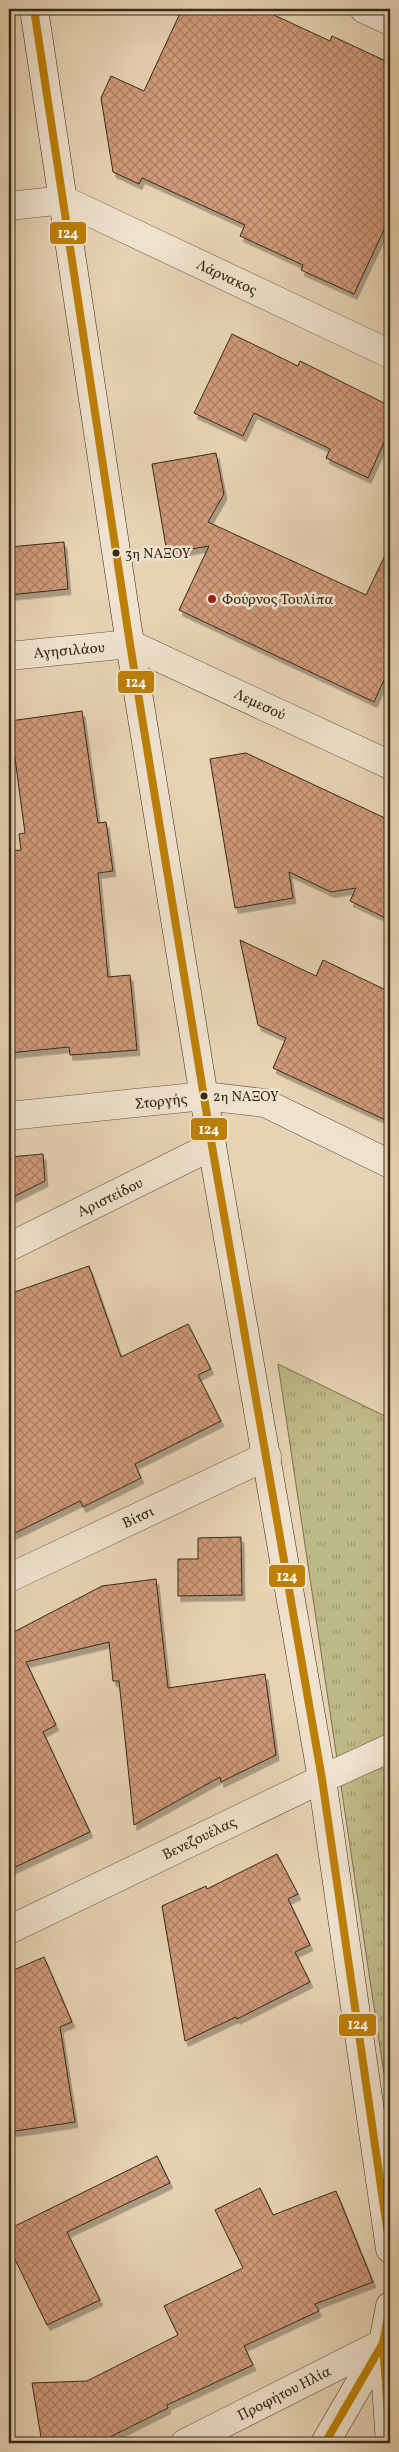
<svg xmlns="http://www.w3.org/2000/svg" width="399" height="2452" viewBox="0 0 399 2452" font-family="Vollkorn,serif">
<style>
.grass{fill:url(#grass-tufts);stroke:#7a724f}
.building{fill:url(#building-cross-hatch);stroke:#372917;filter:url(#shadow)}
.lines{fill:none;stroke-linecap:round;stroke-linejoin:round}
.street-casing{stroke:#63543e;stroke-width:29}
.secondary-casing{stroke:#372917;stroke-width:29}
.street{stroke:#efe2ce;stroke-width:28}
.secondary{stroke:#efe2ce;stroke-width:28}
.bus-1-casing{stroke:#efe2ce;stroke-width:11}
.bus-1{stroke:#bd8007;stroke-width:8}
.bus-dot{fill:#372917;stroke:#efe2ce;stroke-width:2}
.poi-dot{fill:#8f2418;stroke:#efe2ce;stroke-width:2}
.labels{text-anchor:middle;stroke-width:5;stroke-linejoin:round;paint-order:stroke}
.bus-label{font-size:14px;fill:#372917;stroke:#efe2ce;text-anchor:start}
.street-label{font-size:15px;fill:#372917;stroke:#efe2ce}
.poi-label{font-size:15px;fill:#372917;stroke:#efe2ce;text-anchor:start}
.line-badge{stroke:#efe2ce;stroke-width:2}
.badge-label{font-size:14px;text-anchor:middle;font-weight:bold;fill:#fff}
</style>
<defs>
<pattern id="grass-tufts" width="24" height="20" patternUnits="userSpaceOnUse" patternTransform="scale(1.25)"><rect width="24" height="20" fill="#beba87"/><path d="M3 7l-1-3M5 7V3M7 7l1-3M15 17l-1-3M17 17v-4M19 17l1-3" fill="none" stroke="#9b976d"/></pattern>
<pattern id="building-cross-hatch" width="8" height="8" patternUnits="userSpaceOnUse" patternTransform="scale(1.25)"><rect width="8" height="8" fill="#d19a7a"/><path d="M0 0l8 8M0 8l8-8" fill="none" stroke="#aa7e63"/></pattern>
<filter id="shadow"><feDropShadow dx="3" dy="5.5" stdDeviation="0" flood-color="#0004"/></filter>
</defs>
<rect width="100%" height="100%" fill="#e7d3b4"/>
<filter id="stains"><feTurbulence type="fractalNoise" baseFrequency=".004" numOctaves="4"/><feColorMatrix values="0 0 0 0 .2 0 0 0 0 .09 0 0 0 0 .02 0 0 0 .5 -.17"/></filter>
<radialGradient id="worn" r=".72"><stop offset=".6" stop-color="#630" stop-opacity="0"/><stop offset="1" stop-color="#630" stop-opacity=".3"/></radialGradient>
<path class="grass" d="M278 1364 389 1418 390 1416V2114Z"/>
<g class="building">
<path d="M182 9H261L330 41 332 36 390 63V217L354 294 301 270 303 265 240 236 245 225 142 178 139 184 113 172 101 98 111 76 144 91Z"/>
<path d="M232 334 298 366 300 361 390 406V429L368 478 326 458 330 449 254 413 243 436 194 413Z"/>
<path d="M216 453 224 494 208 522 366 595 390 545V667L374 702 179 610 209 546 167 553 152 464Z"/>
<path d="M64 542 68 589 9 595V547Z"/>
<path d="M82 711 98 823 106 822 113 871 98 873 108 977 130 975 137 1050 70 1055 69 1047 9 1053V851L21 850 19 834 25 833 10 721Z"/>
<path d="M246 753 387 819 390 812V920L350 901 356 888 331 892 289 872 293 898 235 908 210 759Z"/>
<path d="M240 940 316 976 323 960 390 992V1122L273 1068 286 1038 258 1025Z"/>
<path d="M43 1154 45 1181 9 1199V1157Z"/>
<path d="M89 1266 121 1357 188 1324 211 1369 198 1375 221 1421 135 1464 141 1478 83 1507 80 1501 9 1536V1294Z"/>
<path d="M241 1537 242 1595 178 1596V1559H198V1538Z"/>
<path d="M156 1579 168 1688 265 1674 276 1755 221 1782 220 1777 134 1825 119 1681H113L109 1642 26 1662 56 1725 43 1732 90 1832 9 1870V1627L12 1633 102 1586Z"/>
<path d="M277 1854 298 1894 288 1899 310 1945 295 1952 310 1982 237 2019 236 2017 185 2041 162 1906 206 1886 207 1889Z"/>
<path d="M44 1957 72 2022 60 2027 75 2122 9 2132V1972Z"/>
<path d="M157 2156 170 2183 67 2232 100 2300 47 2325 9 2247V2229Z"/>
<path d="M260 2188 273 2215 336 2191 373 2282 315 2304 319 2311 244 2346 253 2365 167 2405 168 2408 98 2443H42L32 2383 87 2381 178 2335 164 2306 243 2268 215 2210Z"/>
</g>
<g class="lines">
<defs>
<g id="street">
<path d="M364 9 390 21"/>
<path d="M9 206 64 200 390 354"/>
<path d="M9 656 130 644 390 765"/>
<path d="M9 1116 204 1096 265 1103 390 1164"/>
<path d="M9 1247 212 1146"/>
<path d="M9 1578 267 1456"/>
<path d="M9 1930 322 1779 390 1748"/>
<path d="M185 2443 383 2343"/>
</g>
<g id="secondary">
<path d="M34 9 130 644 212 1146 322 1779 390 2249"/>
<path d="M325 2443 383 2343"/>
<path d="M390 2443 383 2343 390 2306"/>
</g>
</defs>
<use href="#street" class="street-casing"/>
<use href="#secondary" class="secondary-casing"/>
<use href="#street" class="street"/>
<use href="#secondary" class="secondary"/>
<defs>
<g id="bus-1">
<path d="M34 9 130 644 212 1146 322 1779 390 2249"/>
<path d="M390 2306 383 2343 390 2443"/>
<path d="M325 2443 383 2343"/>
</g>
</defs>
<use href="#bus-1" class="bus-1-casing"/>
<use href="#bus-1" class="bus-1"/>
</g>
<g class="bus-dot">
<circle cx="116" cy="553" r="4.5"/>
<circle cx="204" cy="1096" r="4.5"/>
</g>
<circle class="poi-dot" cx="212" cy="599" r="5"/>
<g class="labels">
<g class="bus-label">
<text x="125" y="558">3η ΝΑΞΟΥ</text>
<text x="213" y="1101">2η ΝΑΞΟΥ</text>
</g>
<g class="street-label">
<text transform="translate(227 277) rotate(25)" y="5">Λάρνακος</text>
<text transform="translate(69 650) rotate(-5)" y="5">Αγησιλάου</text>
<text transform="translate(260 704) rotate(25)" y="5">Λεμεσού</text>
<text transform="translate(161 1101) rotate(-6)" y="5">Στοργής</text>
<text transform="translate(110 1197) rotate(-26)" y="5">Αριστείδου</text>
<text transform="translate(138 1517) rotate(-25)" y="5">Βίτσι</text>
<text transform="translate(199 1838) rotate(-26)" y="5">Βενεζουέλας</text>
<text transform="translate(284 2393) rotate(-27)" y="5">Προφήτου Ηλία</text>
</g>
<g class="poi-label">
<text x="222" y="604">Φούρνος Τουλίπα</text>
</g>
</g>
<g class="line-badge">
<rect x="49" y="221" width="38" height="24" rx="5" fill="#bd8007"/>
<rect x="117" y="670" width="38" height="24" rx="5" fill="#bd8007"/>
<rect x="190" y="1117" width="38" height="24" rx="5" fill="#bd8007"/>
<rect x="268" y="1564" width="38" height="24" rx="5" fill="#bd8007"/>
<rect x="338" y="2013" width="39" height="24" rx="5" fill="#bd8007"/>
</g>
<g class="badge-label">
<text x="68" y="238">124</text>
<text x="136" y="687">124</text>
<text x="209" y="1134">124</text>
<text x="287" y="1581">124</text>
<text x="358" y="2029">124</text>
</g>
<rect width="399" height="2452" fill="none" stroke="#e7d3b4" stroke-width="30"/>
<rect x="10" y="10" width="379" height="2432" fill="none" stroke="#372917" stroke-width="2.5"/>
<rect x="15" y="15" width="369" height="2422" fill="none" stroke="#372917"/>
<rect width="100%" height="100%" filter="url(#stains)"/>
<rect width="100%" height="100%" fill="url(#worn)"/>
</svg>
